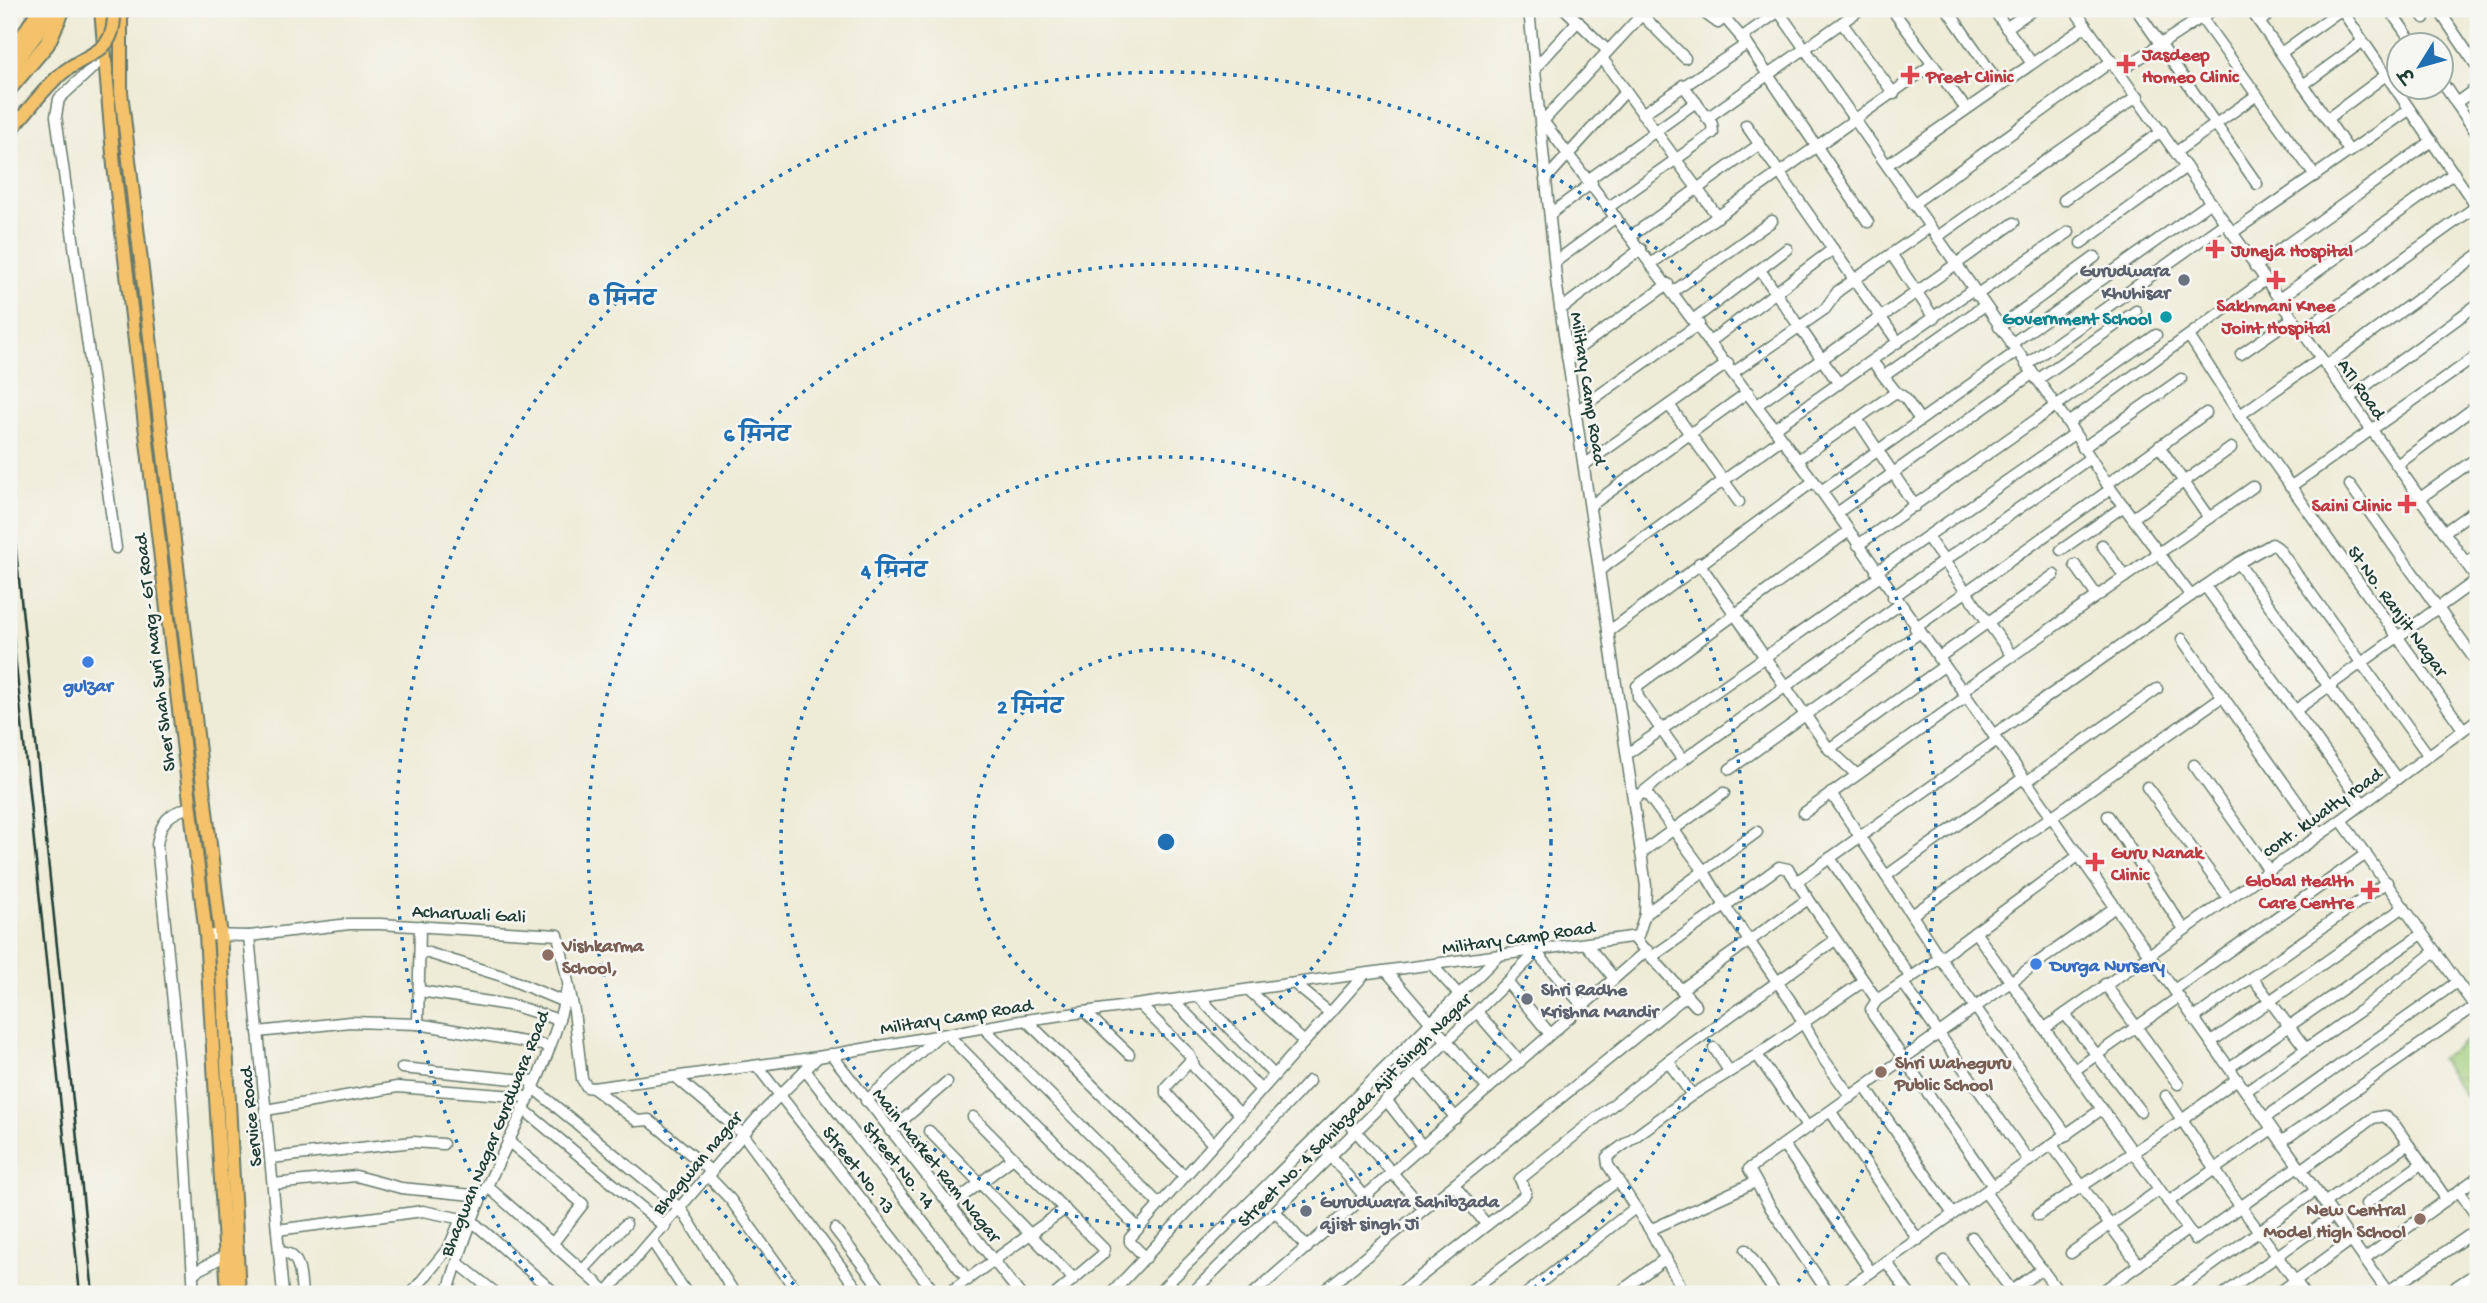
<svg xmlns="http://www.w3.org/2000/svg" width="2487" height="1303" viewBox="0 0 2487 1303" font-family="'Gochi Hand','Playpen Sans Deva',sans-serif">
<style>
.park{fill:url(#park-crowns);stroke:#608657;stroke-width:2}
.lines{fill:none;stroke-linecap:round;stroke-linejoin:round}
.minor-casing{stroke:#677a6d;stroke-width:13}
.major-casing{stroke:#677a6d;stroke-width:16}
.highway-casing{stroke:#677a6d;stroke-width:18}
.minor{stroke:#fff;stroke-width:10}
.major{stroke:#f3c26a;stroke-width:12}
.highway{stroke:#f3c26a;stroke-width:14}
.rail{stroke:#1f3d34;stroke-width:2.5}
.major-bridge-casing{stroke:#677a6d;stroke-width:16;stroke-linecap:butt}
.major-bridge{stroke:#f3c26a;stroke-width:12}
.ring{fill:none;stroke:#1f6fb2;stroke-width:3.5;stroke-dasharray:3.5 7}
.health-dot{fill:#e0444e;stroke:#f6f6f2;stroke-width:2.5}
.worship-dot{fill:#6b7280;stroke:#f6f6f2;stroke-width:2.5}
.culture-dot{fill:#0f9aa8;stroke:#f6f6f2;stroke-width:2.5}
.shop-dot{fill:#3f7fe0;stroke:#f6f6f2;stroke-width:2.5}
.education-dot{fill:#8d6e63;stroke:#f6f6f2;stroke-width:2.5}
.labels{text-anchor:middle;stroke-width:5;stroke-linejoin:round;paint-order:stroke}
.health-label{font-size:19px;font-weight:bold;fill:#be3a42;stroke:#f6f6f2;text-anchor:start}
.worship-label{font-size:19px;font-weight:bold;fill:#5b616d;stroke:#f6f6f2;text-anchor:start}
.culture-label{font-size:19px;font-weight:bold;fill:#0d838f;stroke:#f6f6f2;text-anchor:end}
.street-label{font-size:19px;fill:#1f3d34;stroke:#f6f6f2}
.shop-label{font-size:19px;font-weight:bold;fill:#366cbe;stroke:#f6f6f2}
.education-label{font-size:19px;font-weight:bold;fill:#785e54;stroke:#f6f6f2;text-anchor:start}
.centre{fill:#1f6fb2;stroke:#f6f6f2;stroke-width:3.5}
.ring-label{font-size:21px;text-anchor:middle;font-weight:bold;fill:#1f6fb2;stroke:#f6f6f2;stroke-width:5;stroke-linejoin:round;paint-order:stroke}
</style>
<defs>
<pattern id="park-crowns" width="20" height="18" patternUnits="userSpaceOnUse" patternTransform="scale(1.75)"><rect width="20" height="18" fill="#a2ce7a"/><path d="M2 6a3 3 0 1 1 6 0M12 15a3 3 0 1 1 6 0" fill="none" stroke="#83a865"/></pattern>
</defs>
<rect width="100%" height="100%" fill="#f6f6f2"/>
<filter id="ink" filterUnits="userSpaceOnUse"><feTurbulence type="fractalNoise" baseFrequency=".0143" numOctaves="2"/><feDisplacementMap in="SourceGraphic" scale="14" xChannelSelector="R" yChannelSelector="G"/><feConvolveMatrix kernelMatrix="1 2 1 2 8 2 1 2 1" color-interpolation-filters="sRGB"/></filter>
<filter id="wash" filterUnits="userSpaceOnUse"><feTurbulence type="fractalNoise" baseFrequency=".00686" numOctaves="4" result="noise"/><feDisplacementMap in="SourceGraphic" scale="28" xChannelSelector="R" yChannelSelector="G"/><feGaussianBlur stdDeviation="1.57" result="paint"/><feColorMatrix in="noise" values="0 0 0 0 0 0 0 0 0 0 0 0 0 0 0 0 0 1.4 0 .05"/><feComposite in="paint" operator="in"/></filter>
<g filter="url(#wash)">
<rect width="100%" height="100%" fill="#eeebd6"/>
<path class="park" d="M2478 1032V1114L2440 1059Z"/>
</g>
<g filter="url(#ink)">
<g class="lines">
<defs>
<g id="minor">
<path d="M1529 9 1539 112 1543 121 1821 491 2389 1294"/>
<path d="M1565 9 1608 51"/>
<path d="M1636 9 1685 58"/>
<path d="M1699 9 1718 23 1734 9"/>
<path d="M1777 9 2068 423 2107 484 2191 596"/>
<path d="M1947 9 2000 85"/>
<path d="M1993 9 2031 62"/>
<path d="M2074 9 2478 580"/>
<path d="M2136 9 2257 184"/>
<path d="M2195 9 2315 176"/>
<path d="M2250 9 2350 152"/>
<path d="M2341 9 2478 209"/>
<path d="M2389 9 2415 46"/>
<path d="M2418 9 2424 18"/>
<path d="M2440 12 2478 68"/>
<path d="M1896 15 1966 109"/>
<path d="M1725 18 1747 44 1868 222"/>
<path d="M2259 22 2277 9"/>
<path d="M1842 23 1894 94"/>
<path d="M2006 28 2034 9"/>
<path d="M1741 38 1782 9"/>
<path d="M2281 53 2342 9"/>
<path d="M105 56 59 99 56 116 116 548"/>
<path d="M1602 58 1718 217"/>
<path d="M1535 68 1578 21"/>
<path d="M2120 71 2214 9"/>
<path d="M2442 82 2456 103 2478 87"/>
<path d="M2303 85 2362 42"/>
<path d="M2456 103 2478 135"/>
<path d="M1642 114 1747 44"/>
<path d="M1707 118 1861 9"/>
<path d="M2327 119 2386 75"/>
<path d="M1543 121 1647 9"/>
<path d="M1746 125 1898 342"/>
<path d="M2176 152 2257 95"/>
<path d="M1887 165 2086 26"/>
<path d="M1589 179 1696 102"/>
<path d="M1545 180 1626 91"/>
<path d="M2064 200 2162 131"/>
<path d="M1913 204 2112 61"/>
<path d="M1609 207 1713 133 1712 124 1683 85"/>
<path d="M1550 214 1592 183"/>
<path d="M2232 233 2409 110"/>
<path d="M1631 236 1760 144"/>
<path d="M1937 237 2138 96"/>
<path d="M2081 243 2186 167"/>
<path d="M1892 255 1934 318"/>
<path d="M1555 262 1616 217"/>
<path d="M1652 263 1933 64"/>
<path d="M2255 267 2432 141"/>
<path d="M1760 270 1839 384"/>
<path d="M1674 291 1772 221"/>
<path d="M1976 295 2069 232"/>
<path d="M2279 299 2454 173"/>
<path d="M1561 309 1641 249"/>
<path d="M1694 319 1787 249"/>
<path d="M1999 327 2095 257"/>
<path d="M2302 331 2477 206"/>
<path d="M2189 336 2240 415 2463 729"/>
<path d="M1711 341 1833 249"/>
<path d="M2011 344 2211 202"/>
<path d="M2241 354 2293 318"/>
<path d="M1567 357 1668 284"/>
<path d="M1872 361 1896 392"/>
<path d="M2026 365 2225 223"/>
<path d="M2326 366 2478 255"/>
<path d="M1734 372 1825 309 1838 291 1930 227"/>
<path d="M1884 376 1984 306"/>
<path d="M2037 380 2136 311"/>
<path d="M2349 398 2478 304"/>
<path d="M1669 405 1739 502"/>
<path d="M1757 405 2014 223"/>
<path d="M1575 412 1699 324"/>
<path d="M2240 415 2321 358"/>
<path d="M1857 419 1915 506"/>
<path d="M2068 423 2265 280"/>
<path d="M1775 428 1972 290"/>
<path d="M2159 446 2209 518"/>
<path d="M2083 448 2181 379"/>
<path d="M1798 460 1896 392 1905 398 1920 420"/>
<path d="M1584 465 1728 363"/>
<path d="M2397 465 2478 405"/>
<path d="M2107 484 2206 413"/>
<path d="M2350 485 2478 664"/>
<path d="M2290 487 2478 355"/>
<path d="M1821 491 2016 352"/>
<path d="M2420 498 2478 457"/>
<path d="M1590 506 1748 392"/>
<path d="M1837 513 2032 374"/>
<path d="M2133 518 2231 448"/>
<path d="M2444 532 2478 508"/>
<path d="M1927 537 2012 656"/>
<path d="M1858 545 2156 335"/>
<path d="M2102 545 2125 577"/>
<path d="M2061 550 2124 506"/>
<path d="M1699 563 1829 749 1856 774"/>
<path d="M2238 563 2397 779"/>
<path d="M2466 563 2478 554"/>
<path d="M2075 565 2097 596"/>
<path d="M1600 570 1781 439"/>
<path d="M1876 572 2074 434"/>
<path d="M2205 586 2363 804"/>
<path d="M1893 597 2090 458"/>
<path d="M1915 628 2111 489"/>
<path d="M1608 632 1814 481"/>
<path d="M2182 639 2320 834"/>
<path d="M1938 658 2054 575"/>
<path d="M1962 691 2253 487"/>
<path d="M2296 710 2478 579"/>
<path d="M1993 735 2238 563 2272 544 2278 548 2429 756"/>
<path d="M1829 749 1944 666"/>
<path d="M1627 754 1879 577"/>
<path d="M1683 760 1638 697 1637 686 1849 531"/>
<path d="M2194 765 2268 869"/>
<path d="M1730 769 1919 633"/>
<path d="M2026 782 2157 689"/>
<path d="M2147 787 2228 897"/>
<path d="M1645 791 1703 870 1725 906 1779 867 1788 869 1877 1000 1940 958 2078 856"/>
<path d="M1831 793 1940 958 2067 1135"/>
<path d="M1637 797 1683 760 1899 605"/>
<path d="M191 807C169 812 160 822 157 845L181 1081 194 1294"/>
<path d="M1804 813 1966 697"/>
<path d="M2108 816 2184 929"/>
<path d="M2341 820 2478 1011"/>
<path d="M1641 853 1724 793"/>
<path d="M1830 858 1911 978"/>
<path d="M1886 876 2023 778"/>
<path d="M1796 882 1997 740"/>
<path d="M1645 914 1757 832"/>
<path d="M1912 915 2223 696"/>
<path d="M206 935 249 936 349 924H380L558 935 574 1011 582 1079 587 1087 593 1088 818 1057 1026 1020 1638 936 1645 914 1646 886 1557 287 1539 112"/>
<path d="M249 936 283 1294"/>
<path d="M1634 938 1696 1006"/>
<path d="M1586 944 1614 978"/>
<path d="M422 951 502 976 564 1002"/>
<path d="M1536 952 1583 1006"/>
<path d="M1653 956 1725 906 1792 1003 1825 1061 1851 1097"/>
<path d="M1434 967 1460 996"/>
<path d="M1388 973 1488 1089"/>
<path d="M2252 977 2306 1049"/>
<path d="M1507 982 1550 1034"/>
<path d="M1903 983 2029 1161"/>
<path d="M2105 984 2178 1084"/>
<path d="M1296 985 1330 1013"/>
<path d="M1682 989 1808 899"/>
<path d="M1249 990 1304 1042"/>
<path d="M2174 990 2366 854"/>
<path d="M420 991 515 1006 559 1020"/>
<path d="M1200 998 1274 1075"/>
<path d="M1877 1000 1871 1009 1873 1015 1993 1186"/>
<path d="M1175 1002 1261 1090"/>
<path d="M1141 1006 1189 1054 1195 1068 1240 1114"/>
<path d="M1477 1012 1520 1062"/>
<path d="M1086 1013 1129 1054"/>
<path d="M2065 1014 2140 1111"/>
<path d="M2194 1018 2387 882"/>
<path d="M1026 1020 1184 1176"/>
<path d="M418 1024 420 926"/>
<path d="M983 1027 1159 1204"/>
<path d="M2045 1028 2341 820 2478 719"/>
<path d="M258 1032 350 1022 418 1024 548 1046"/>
<path d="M948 1035 1138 1228"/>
<path d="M2211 1042 2404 907"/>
<path d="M1714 1048 1729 1071"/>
<path d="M831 1054 1020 1294"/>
<path d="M1757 1055 1808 1128"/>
<path d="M1191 1060 1166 1087V1093L1213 1144"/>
<path d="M1668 1061 1692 1095"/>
<path d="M757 1066 936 1294"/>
<path d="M2230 1067 2422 934"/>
<path d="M402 1068 534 1081"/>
<path d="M805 1070 968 1280"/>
<path d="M2075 1070 2179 997"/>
<path d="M1416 1071 1456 1118"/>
<path d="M677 1078 743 1134 861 1294"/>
<path d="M532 1087 681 1209 735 1294"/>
<path d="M1865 1087 1953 1214"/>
<path d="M593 1088 637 1121 649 1120 712 1172"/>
<path d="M2246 1091 2364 1008 2435 951"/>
<path d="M2166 1096 2230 1192 2305 1294"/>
<path d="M1386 1100 1423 1147"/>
<path d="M866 1101 937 1037"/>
<path d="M522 1108 665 1227"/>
<path d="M2102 1109 2195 1239 2298 1166"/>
<path d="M266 1110 397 1087 527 1097"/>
<path d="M1831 1112 1918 1240"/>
<path d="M1340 1113 1424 1209"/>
<path d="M973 1117 1104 1249 1103 1254 1056 1294"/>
<path d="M2265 1118 2457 982"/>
<path d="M890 1131 947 1082"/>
<path d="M929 1131 1074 1279"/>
<path d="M1315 1137 1365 1197"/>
<path d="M508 1141 583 1204 553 1243"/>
<path d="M2281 1142 2478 1004"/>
<path d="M1784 1145 1871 1272"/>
<path d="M2052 1145 2139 1265"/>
<path d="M271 1158 413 1142 443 1144"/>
<path d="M2301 1170 2373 1118 2384 1116 2395 1125 2447 1200"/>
<path d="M708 1176 730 1199 799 1294"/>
<path d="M273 1184 356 1176 401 1188 483 1196"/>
<path d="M1454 1185 1487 1225"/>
<path d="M487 1186 607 1292"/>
<path d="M2459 1191 2478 1218"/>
<path d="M1985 1192 2060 1294"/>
<path d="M2168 1202 2272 1129"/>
<path d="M2324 1203 2407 1145"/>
<path d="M2366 1204 2421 1164"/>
<path d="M950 1206 1013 1158"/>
<path d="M1275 1211 1307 1248"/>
<path d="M2038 1215 2182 1120 2237 1079"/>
<path d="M835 1229 885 1294"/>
<path d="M277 1230 423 1211 472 1221 556 1294"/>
<path d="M1650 1230 1755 1182"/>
<path d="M1972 1237 2014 1294"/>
<path d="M652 1241 687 1294"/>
<path d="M1746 1250 1776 1294"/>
<path d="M279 1252C302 1252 300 1277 302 1294"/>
<path d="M2071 1253 2159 1190"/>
<path d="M1146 1258 1130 1242V1238L1363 976"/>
<path d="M2364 1259 2478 1177"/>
<path d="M1886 1261 1909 1294"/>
<path d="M1944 1261 1968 1294"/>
<path d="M458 1263 497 1294"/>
<path d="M583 1270 626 1224"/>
<path d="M193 1273 226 1255"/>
<path d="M2387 1292 2478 1229"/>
<path d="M2100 1293 2187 1230"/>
<path d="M411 1294 449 1247 461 1219"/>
<path d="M447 1294C457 1264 466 1232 479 1203 511 1134 551 1063 567 989"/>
<path d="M605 1294 758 1117 818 1057"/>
<path d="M947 1294 1065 1209"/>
<path d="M1111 1294 1309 1081"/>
<path d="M1157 1294 1498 956"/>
<path d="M1191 1294 1539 950"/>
<path d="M1253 1294 1647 950"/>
<path d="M1320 1294 1687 995"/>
<path d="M1398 1294 1524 1196 1526 1192 1520 1179 1668 1061 1835 940"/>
<path d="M1466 1294 1619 1180"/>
<path d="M1526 1294 1635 1208"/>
<path d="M1617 1294 1666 1258"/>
<path d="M1685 1294 1650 1230 1608 1165 1607 1157 1692 1095 1755 1056 1864 981"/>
<path d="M1829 1294 1770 1207 1749 1169 2114 908"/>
<path d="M1840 1294 2102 1109 1975 932"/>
<path d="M2007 1294 2042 1269"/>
<path d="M2172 1294 2315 1191"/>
<path d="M2224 1294 2333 1216"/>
<path d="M2277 1294 2350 1241"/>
<path d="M2445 1294 2478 1272"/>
</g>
<g id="major">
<path d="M101 9 114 166 206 935 228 1294"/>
<path d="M121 9V92L220 929 239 1294"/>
<path d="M9 57 39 9"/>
</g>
<g id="highway">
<path d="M9 69 35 35 50 9"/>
<path d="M9 89 47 44 63 9"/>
</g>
</defs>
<use href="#minor" class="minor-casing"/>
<use href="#major" class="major-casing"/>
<use href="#highway" class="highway-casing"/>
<use href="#minor" class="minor"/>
<use href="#major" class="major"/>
<use href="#highway" class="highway"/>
<g class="rail">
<path d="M9 483 93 1294"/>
<path d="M9 596 80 1294"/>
</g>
<defs>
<path id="major-bridge" d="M9 132C26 114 41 91 60 75 88 50 116 57 114 9"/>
</defs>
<use href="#major-bridge" class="major-bridge-casing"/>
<use href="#major-bridge" class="major-bridge"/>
</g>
</g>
<g class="ring">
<circle cx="1166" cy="842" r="193"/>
<circle cx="1166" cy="842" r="385"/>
<path d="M802 1291A578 578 0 1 1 1530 1291"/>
<path d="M539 1289A770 770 0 1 1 1793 1289"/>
</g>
<g class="health-dot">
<path d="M2122.5 53.5h7v7h7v7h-7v7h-7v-7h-7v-7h7z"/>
<path d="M1906.5 64.5h7v7h7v7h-7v7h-7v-7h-7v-7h7z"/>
<path d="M2211.5 238.5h7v7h7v7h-7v7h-7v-7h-7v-7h7z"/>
<path d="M2272.5 269.5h7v7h7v7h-7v7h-7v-7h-7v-7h7z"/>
<path d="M2403.5 493.5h7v7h7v7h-7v7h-7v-7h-7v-7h7z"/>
<path d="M2091.5 851.5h7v7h7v7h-7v7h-7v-7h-7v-7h7z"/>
<path d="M2366.5 879.5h7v7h7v7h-7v7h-7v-7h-7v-7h7z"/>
</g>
<g class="worship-dot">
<circle cx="2184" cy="280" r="7"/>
<circle cx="1527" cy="999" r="7"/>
<circle cx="1306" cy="1211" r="7"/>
</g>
<circle class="culture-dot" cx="2166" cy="317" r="7"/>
<g class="shop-dot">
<circle cx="88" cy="662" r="7"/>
<circle cx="2036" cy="964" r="7"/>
</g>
<g class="education-dot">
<circle cx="548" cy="955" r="7"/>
<circle cx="1881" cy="1072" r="7"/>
<circle cx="2420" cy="1219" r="7"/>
</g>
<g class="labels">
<g class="health-label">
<text x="2142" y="60">Jasdeep<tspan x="2142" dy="22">Homeo Clinic</tspan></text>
<text x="1926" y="82">Preet Clinic</text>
<text x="2231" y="256">Juneja Hospital</text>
<text x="2276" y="311" text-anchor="middle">Sakhmani Knee<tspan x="2276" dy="22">Joint Hospital</tspan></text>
<text x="2391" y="511" text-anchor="end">Saini Clinic</text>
<text x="2111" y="858">Guru Nanak<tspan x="2111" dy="22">Clinic</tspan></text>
<text x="2354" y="886" text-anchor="end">Global Health<tspan x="2354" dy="22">Care Centre</tspan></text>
</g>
<g class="worship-label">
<text x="2170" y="276" text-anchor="end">Gurudwara<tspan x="2170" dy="22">Khuhisar</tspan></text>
<text x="1541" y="995">Shri Radhe<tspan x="1541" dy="22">Krishna Mandir</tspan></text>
<text x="1320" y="1207">Gurudwara Sahibzada<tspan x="1320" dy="22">ajist singh Ji</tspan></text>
</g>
<g class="culture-label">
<text x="2152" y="324">Government School</text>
</g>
<g class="street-label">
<text transform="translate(1590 388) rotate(81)" y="7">Military Camp Road</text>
<text transform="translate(2363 388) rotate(55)" y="7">ATI Road</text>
<text transform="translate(2399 610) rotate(54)" y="7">St No. Ranjit Nagar</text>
<text transform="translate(153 653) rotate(-97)" y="7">Sher Shah Suri Marg - GT Road</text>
<text transform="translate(2321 811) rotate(-35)" y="7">cont. kwalty road</text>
<text transform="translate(469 912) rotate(3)" y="7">Acharwali Gali</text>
<text transform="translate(1518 936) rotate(-8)" y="7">Military Camp Road</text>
<text transform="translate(956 1015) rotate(-9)" y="7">Military Camp Road</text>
<text transform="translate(1353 1109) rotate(-45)" y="7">Street No. 4 Sahibzada Ajit Singh Nagar</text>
<text transform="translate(249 1117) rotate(-96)" y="7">Service Road</text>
<text transform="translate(493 1133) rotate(-68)" y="7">Bhagwan Nagar Gurdwara Road</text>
<text transform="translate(696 1162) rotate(-50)" y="7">Bhagwan nagar</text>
<text transform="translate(900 1164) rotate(52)" y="7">Street No. 14</text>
<text transform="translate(938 1164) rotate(51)" y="7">Main Market Ram Nagar</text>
<text transform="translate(860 1169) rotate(52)" y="7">Street No. 13</text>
</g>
<g class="shop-label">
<text x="88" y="691">gulzar</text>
<text x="2050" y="971" text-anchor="start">Durga Nursery</text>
</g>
<g class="education-label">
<text x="562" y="951">Vishkarma<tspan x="562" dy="22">School,</tspan></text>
<text x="1895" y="1068">Shri Waheguru<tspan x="1895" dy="22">Public School</tspan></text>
<text x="2406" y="1215" text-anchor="end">New Central<tspan x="2406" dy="22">Model High School</tspan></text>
</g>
</g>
<circle cx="1166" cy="842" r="10" class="centre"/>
<g class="ring-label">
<text x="622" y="305">8 मिनट</text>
<text x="757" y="441">6 मिनट</text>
<text x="894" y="577">4 मिनट</text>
<text x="1030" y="713">2 मिनट</text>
</g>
<rect width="2487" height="1303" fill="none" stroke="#f6f6f2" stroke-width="35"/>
<g transform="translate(2420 66) rotate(233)"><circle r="33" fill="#f6f6f2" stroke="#a0aca6" stroke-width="2"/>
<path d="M0-5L12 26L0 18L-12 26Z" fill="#1f6fb2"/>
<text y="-10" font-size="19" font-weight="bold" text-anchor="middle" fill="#1f3d34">उ</text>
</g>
</svg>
